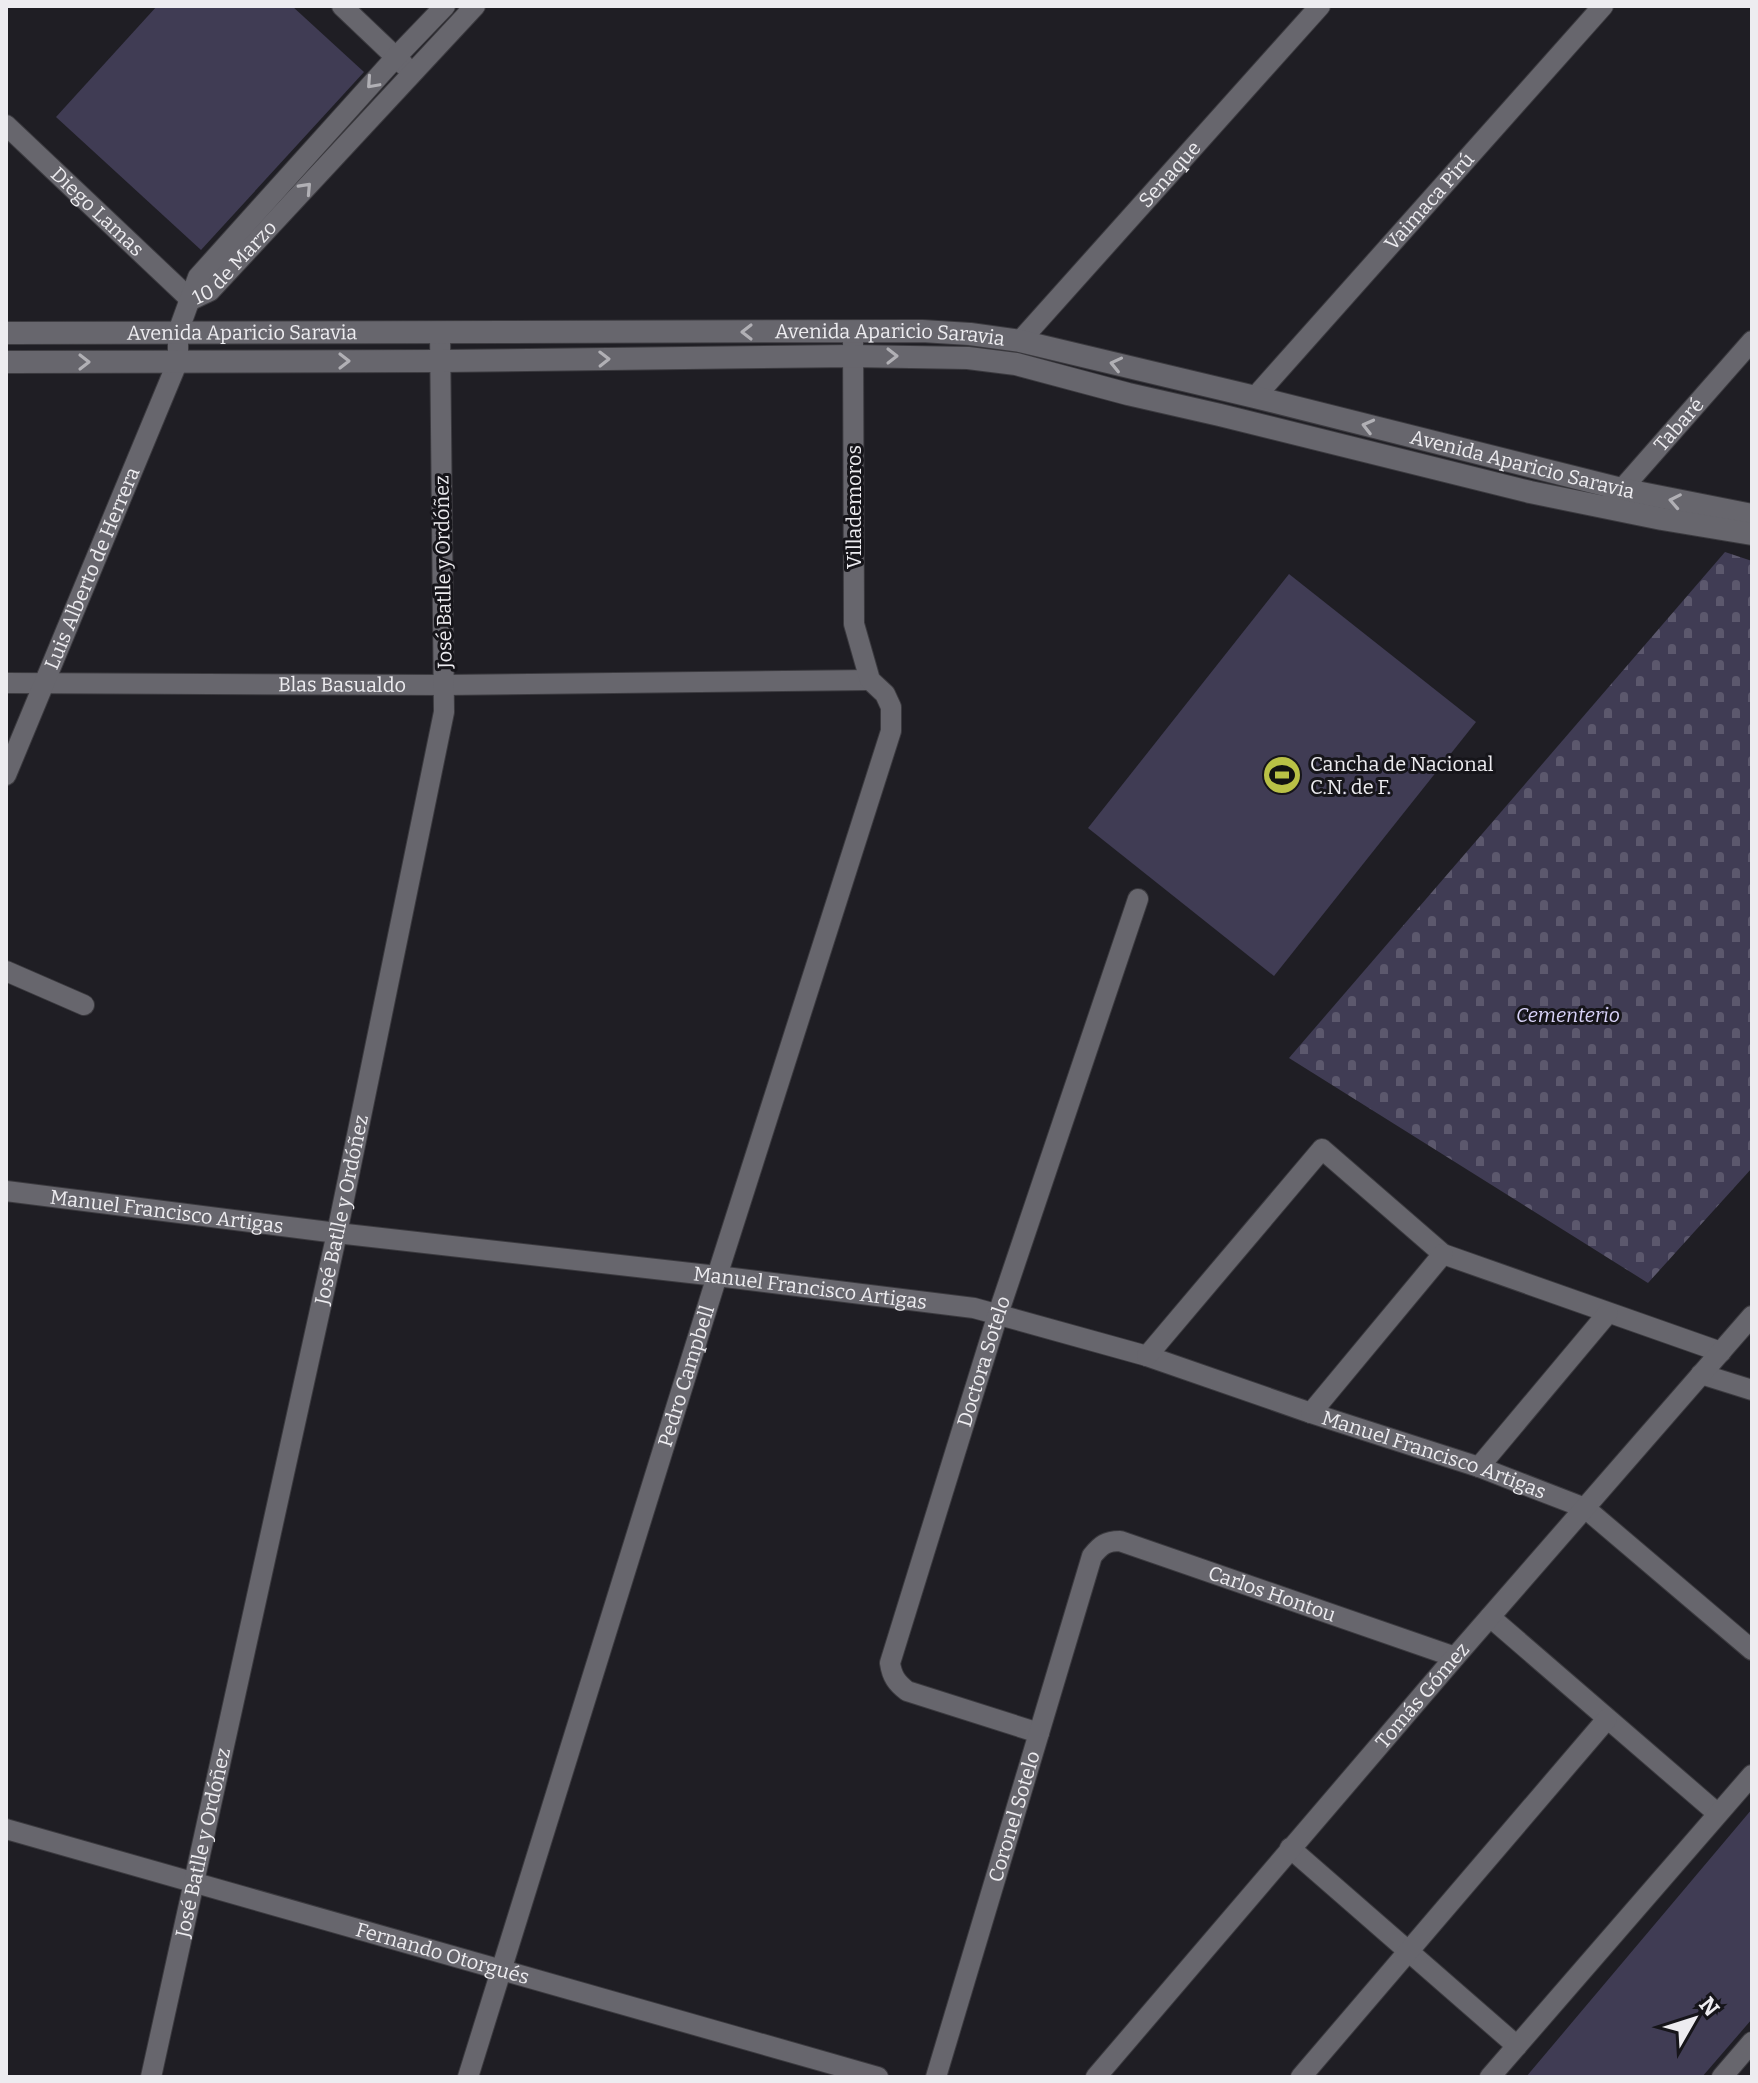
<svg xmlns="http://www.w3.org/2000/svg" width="1758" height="2083" viewBox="0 0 1758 2083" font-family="Bitter,serif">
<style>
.cemetery{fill:url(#cemetery-stones)}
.park{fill:#403c54}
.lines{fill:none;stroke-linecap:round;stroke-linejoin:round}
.minor-casing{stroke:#3b3a3f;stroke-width:22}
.tertiary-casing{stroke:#3b3a3f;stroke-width:24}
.minor{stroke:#67666d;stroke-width:20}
.tertiary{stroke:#67666d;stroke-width:22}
.oneway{stroke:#b1b0b5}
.labels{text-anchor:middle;stroke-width:6;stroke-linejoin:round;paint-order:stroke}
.street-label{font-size:20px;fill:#edecf0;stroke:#16151a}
.poi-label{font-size:20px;fill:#edecf0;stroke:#16151a;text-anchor:start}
.park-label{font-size:20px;font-style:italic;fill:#d9d3f9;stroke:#16151a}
</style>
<defs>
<pattern id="cemetery-stones" width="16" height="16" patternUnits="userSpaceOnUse" patternTransform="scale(2)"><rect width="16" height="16" fill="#403c54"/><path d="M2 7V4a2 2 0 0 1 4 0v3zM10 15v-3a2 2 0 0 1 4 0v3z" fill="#5c586d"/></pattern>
</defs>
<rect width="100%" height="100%" fill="#1f1e24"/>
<path class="cemetery" d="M1725 552 1752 561V1168L1648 1283 1289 1058Z"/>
<g class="park">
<path d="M157 6H292L364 72 201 250 56 117Z"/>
<path d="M1289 574 1476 722 1274 976 1088 828Z"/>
<path d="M1752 1809V2019L1702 2077H1526Z"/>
</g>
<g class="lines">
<defs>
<g id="minor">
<path d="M342 6 404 65"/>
<path id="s1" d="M6 125 191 300"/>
<path id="s2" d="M191 300 210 291 475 6"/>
<path id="s3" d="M1020 341 1320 6"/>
<path id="s4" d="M1255 397 1603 6"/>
<path id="s5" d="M1614 498 1752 341"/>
<path id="s6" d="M6 683 444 685 870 680"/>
<path id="s7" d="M6 775 178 361V332L198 277 396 57 445 6"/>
<path d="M6 971 84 1005"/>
<path id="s8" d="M6 1191 337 1233 717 1276 974 1308 1147 1356 1311 1413 1479 1467 1585 1508 1752 1650"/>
<path d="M1147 1356 1322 1149 1443 1254 1721 1352"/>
<path d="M1701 1374 1752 1390"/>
<path d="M1311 1413 1443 1254"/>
<path d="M1479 1467 1608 1313"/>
<path d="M1490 1617 1717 1813"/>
<path id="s9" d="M1039 1733 907 1691C897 1683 892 1677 890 1663L998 1314 1138 899"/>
<path id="s10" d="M6 1829 878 2077"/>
<path d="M1290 1848 1517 2046"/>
<path id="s11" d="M151 2077 337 1233 444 712 440 332"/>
<path id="s12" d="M468 2077 717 1276 891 731V707L885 694 870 680 854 624 853 331"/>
<path id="s13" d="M936 2077 1092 1556C1101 1545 1106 1541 1120 1541L1455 1657"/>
<path id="s14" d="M1096 2077 1455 1657 1752 1316"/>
<path d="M1301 2077 1607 1719"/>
<path d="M1490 2077 1752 1775"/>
<path d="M1722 2077 1752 2042"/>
</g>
<g id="tertiary">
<path id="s15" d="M6 333 922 331 970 334 1020 341 1255 397 1621 489 1752 515"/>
<path d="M6 362 441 361 853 356 968 358 1016 364 1128 394 1220 415 1530 492 1662 519 1752 534"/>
</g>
</defs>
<use href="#minor" class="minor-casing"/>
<use href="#tertiary" class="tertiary-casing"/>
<use href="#minor" class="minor"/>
<use href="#tertiary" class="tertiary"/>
</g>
<defs><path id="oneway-chevron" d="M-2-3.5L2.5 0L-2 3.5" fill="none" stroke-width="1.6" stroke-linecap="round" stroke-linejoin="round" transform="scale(2)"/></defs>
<g class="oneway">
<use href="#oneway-chevron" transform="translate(372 83) rotate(132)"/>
<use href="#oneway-chevron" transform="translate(306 188) rotate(-47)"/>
<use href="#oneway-chevron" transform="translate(747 332) rotate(180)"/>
<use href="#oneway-chevron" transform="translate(892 356)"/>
<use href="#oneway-chevron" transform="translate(604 359) rotate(-1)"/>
<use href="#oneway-chevron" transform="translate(344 361)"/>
<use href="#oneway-chevron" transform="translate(84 362)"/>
<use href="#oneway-chevron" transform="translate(1116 364) rotate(-167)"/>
<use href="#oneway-chevron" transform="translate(1368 426) rotate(-166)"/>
<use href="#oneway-chevron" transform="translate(1675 501) rotate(-169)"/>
</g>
<defs>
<symbol id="stadium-disc" viewBox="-11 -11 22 22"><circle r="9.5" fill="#b9c146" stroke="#16151a"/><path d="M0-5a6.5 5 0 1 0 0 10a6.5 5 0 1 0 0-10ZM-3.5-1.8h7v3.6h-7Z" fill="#111"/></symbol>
</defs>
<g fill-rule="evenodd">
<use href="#stadium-disc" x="1260" y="753" width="44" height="44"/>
</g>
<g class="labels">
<g class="street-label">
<text dy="7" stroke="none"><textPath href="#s3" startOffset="224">Senaque</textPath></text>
<text dy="7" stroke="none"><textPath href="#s4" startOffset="262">Vaimaca Pirú</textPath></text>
<text dy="7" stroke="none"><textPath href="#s1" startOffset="126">Diego Lamas</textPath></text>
<text dy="7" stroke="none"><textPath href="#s2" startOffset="58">10 de Marzo</textPath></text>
<text dy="7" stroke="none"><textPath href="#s15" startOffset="236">Avenida Aparicio Saravia</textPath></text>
<text dy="7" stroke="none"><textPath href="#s15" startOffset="884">Avenida Aparicio Saravia</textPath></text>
<text dy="7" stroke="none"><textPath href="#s5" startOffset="98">Tabaré</textPath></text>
<text dy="7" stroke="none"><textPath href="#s15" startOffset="1532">Avenida Aparicio Saravia</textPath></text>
<text transform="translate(854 507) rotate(-90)" y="7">Villademoros</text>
<text dy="7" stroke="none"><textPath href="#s7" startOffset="224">Luis Alberto de Herrera</textPath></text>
<text transform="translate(443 572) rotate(-91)" y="7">José Batlle y Ordóñez</text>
<text dy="7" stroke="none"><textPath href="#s6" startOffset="336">Blas Basualdo</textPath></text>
<text dy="7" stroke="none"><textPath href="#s11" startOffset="888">José Batlle y Ordóñez</textPath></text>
<text dy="7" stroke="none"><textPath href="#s8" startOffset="162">Manuel Francisco Artigas</textPath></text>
<text dy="7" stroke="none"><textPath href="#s8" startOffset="810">Manuel Francisco Artigas</textPath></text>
<text dy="7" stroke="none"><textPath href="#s9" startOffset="488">Doctora Sotelo</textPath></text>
<text dy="7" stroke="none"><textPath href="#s12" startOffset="734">Pedro Campbell</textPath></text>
<text dy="7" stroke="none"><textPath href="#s8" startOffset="1458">Manuel Francisco Artigas</textPath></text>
<text dy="7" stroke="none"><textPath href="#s13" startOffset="738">Carlos Hontou</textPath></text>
<text dy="7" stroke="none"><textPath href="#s14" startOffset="502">Tomás Gómez</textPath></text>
<text dy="7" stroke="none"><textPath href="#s13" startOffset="272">Coronel Sotelo</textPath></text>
<text dy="7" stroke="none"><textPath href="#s11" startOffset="240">José Batlle y Ordóñez</textPath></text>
<text dy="7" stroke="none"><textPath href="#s10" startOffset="454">Fernando Otorgués</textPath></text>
</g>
<g class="poi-label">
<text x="1310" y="771">Cancha de Nacional<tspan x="1310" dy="23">C.N. de F.</tspan></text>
</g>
<g class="park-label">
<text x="1568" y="1022">Cementerio</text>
</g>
</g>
<rect width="1758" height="2083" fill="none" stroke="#edecf0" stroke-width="16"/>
<g transform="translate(1694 2019) rotate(51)" stroke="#16151a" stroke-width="6" paint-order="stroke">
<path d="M0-6L14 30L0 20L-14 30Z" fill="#edecf0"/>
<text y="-12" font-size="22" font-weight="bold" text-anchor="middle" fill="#edecf0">N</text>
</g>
</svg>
